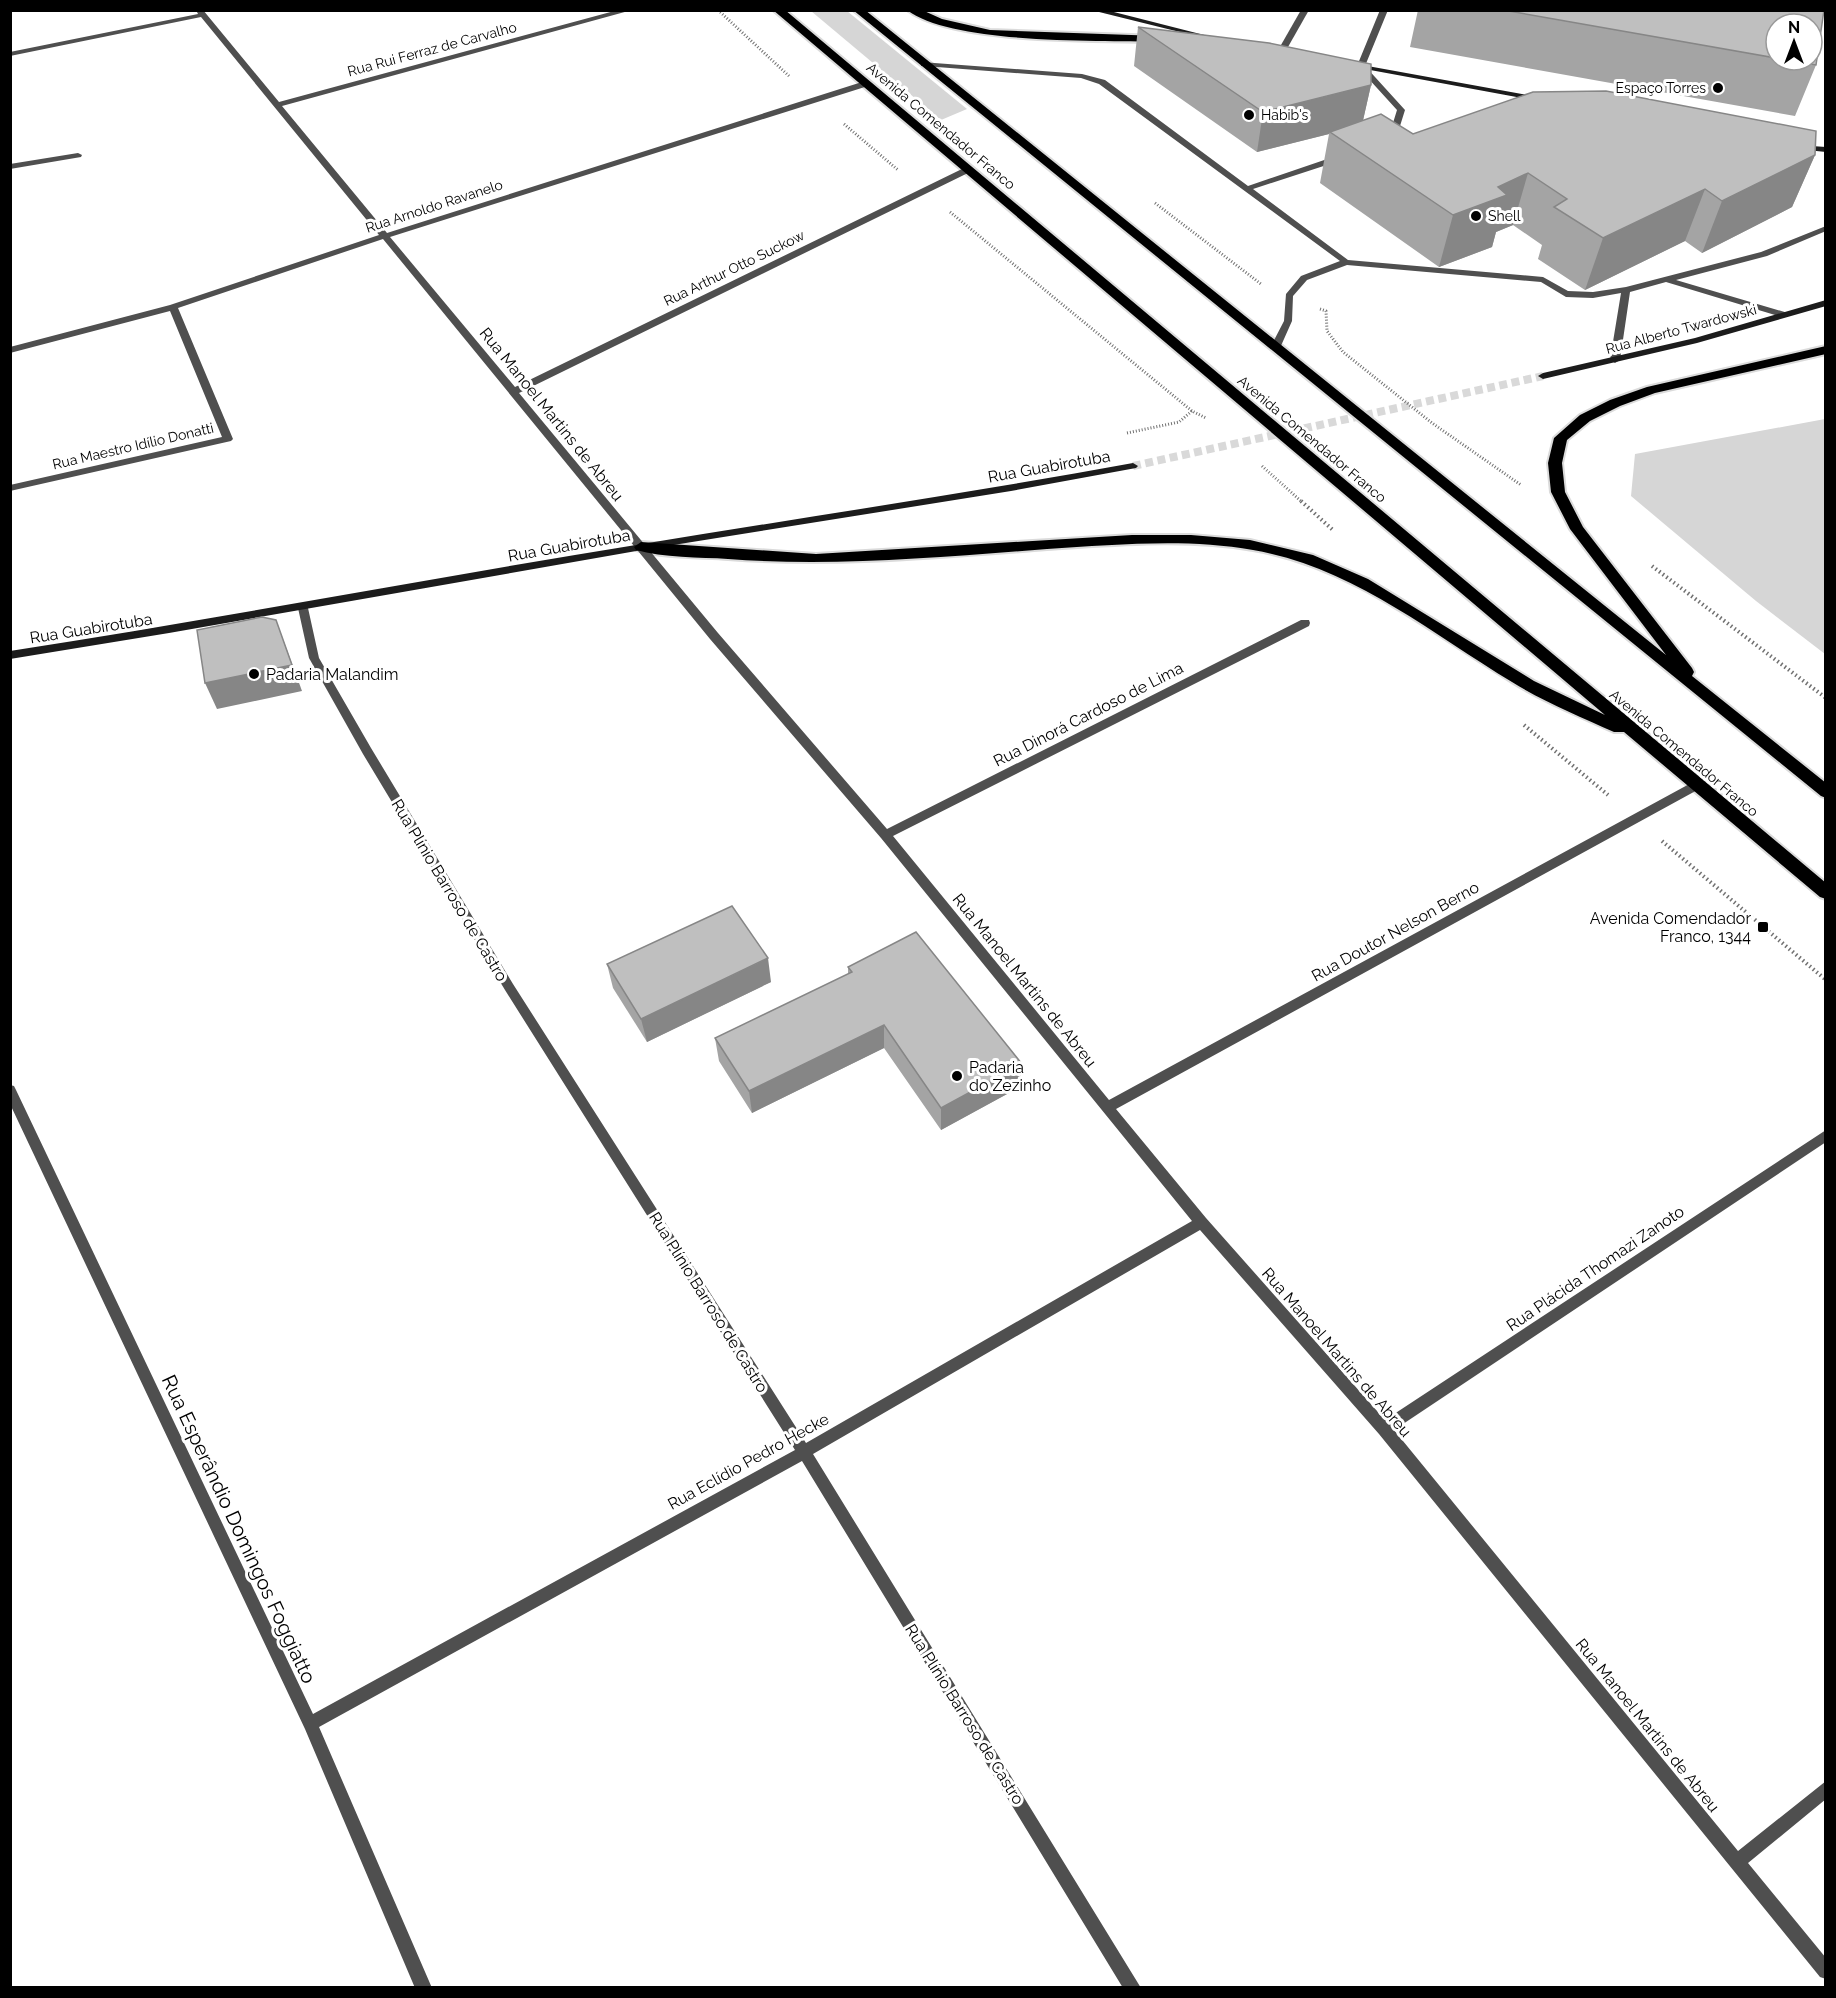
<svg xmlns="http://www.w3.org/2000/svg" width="1836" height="1998" viewBox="0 0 1836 1998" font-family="Raleway,sans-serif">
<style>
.green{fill:#d6d6d6}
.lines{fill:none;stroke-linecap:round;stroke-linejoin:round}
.secondary-tunnel{stroke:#d9d9d9;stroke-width:8;stroke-dasharray:8 4.5;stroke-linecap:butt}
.trunk-casing{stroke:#dbdbdb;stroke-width:4}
.path-far1{stroke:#717171;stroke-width:3;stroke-dasharray:1 2;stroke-linecap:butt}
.path{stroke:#717171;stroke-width:4;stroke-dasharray:1.5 3;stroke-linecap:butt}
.service{fill:#4f4f4f;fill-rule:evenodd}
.minor{fill:#4f4f4f;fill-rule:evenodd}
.secondary{fill:#1c1c1c;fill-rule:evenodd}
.trunk{fill:#000;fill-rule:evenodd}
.wall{fill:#a4a4a4;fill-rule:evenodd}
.shaded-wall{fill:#868686}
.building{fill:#bfbfbf;stroke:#868686;stroke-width:1.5}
.poi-dot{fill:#000;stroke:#fff;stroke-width:2}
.labels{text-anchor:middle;stroke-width:6;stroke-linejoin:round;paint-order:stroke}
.far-street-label{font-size:14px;fill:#000;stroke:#fff}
.far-poi-label{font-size:14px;fill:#000;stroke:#fff;text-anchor:start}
.street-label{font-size:16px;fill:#000;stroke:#fff}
.poi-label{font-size:16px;fill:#000;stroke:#fff;text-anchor:start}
.near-street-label{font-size:20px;fill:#000;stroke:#fff}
</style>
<rect width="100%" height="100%" fill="#fff"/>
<g class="green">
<path d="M811 11H847L967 109 941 120Z"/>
<path d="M1825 419H1826L1825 654 1756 601 1631 496 1635 454Z"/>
</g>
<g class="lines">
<path class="secondary-tunnel" d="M1133 466 1543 376"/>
<defs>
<g id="trunk">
<path d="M773 10H785L1826 883V899L1820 897 1624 732H1614C1579 716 1544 702 1512 682 1428 631 1352 567 1253 550 1185 538 1115 545 1047 549 941 557 835 567 728 559 700 557 663 558 636 550L634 547 641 542 816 554 1132 535H1191L1250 540 1313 555 1368 579 1534 681 1605 715Z"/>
<path d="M853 10H865L1666 655 1570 529 1551 492 1548 463 1554 438 1580 415 1610 400 1647 387 1826 346V354L1655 393 1620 406 1590 421 1567 440 1562 463 1565 492 1583 527 1692 668 1694 672 1692 676 1826 783V798L1821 796Z"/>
<path d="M907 10H922L942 19 990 30 1160 36 1165 39 1160 42C1100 40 953 45 907 10Z"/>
</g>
</defs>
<use href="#trunk" class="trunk-casing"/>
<g class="path-far1">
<path d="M718 10 789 76"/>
<path d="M844 124 898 170"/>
<path d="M1155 203 1261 284"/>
<path d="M950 212 1192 411 1206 418"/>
<path d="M1320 309 1326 311 1327 331 1343 352 1432 423 1521 485"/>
<path d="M1127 433 1179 422 1192 411"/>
<path d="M1262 466 1302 502"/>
</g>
<g class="path">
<path d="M1301 501 1334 531"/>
<path d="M1652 566 1826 698"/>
<path d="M1524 725 1608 795"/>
<path d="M1662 841 1826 980"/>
</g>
<g class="service">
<path d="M1301 10H1309L1284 54H1278L1277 52Z"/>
<path d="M1380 10H1388L1365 66 1405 110 1400 126 1385 134 1381 132 1393 123 1397 110 1357 66Z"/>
<path d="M921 62 1082 74 1105 80 1248 186 1336 156H1342V160L1253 189 1348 260 1543 277 1568 291 1593 292 1626 287 1761 252 1826 226V231L1767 256 1676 280 1788 313V317H1782L1666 282 1630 292 1620 360 1615 363 1610 360 1621 293 1593 298 1566 297 1541 282 1347 265 1307 280 1293 296 1292 321 1280 348 1275 351 1270 348 1284 321 1286 294 1301 276 1340 261 1099 84 1081 78 924 66H921Z"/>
</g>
<g class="minor">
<path d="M196 10H203L279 102 618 10H632L282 106 387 233 862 82H868V86L390 237 515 387 964 168H970V172L519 393 718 633 887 829 1301 620H1309L1310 623 1309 626 893 836 1109 1100 1693 782H1701L1703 785 1701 788 1116 1109 1206 1218 1385 1420 1826 1130V1142L1394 1430 1738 1851 1826 1781V1799L1748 1863 1826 1958V1979L1820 1977 1379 1434 1200 1230 813 1454 1141 1988H1123L802 1461 319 1727 432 1988H415L305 1729 10 1104V1085L14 1086 16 1090 313 1714 795 1450 505 990 363 754 309 658 298 608 299 605 303 604 308 608 319 658 371 748 513 984 806 1443 1192 1221 881 838 710 639 383 239 178 308 233 439 231 441 10 491V485L222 437 170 311 10 353V347L170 305 379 235 201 17 10 56V52L198 14Z"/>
<path d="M78 153 82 155 81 157 10 169V164Z"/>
</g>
<g class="secondary">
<path d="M1091 10H1106L1212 37 1208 39Z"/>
<path d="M1351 63 1538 97 1542 99 1538 101 1354 67H1351Z"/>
<path d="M1797 145 1826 147V152L1797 149Z"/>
<path d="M1826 300V306L1697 343 1543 379 1538 376 1543 373 1695 338Z"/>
<path d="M1133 463 1138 466 1136 468 1011 491 642 550 169 633 10 659V651C222 618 431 578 642 544 806 517 970 493 1133 463Z"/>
</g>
<use href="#trunk" class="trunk"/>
</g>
<g class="wall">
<path d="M1418 10H1824L1816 65 1795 116 1410 47ZM1776 24 1812 60H1776Z"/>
<path d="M1138 27 1371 85 1363 120 1413 134 1815 155 1792 207 1702 253 1685 241 1585 290 1538 259 1542 245 1513 225 1496 232 1492 247 1439 267 1320 183 1329 134 1257 152 1134 66Z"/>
<path d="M607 964 771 982 647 1042 613 988Z"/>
<path d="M848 967 1022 1064 1020 1087 941 1130 884 1048 752 1113 719 1061 715 1038 848 975Z"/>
</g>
<g class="shaded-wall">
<path d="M1371 85 1362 125 1330 132 1329 134 1257 152 1263 112Z"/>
<path d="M1815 155 1792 207 1702 253 1722 201Z"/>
<path d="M1528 173 1513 225 1496 232 1492 247 1439 267 1453 215 1498 187Z"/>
<path d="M1705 189 1685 241 1585 290 1603 238Z"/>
<path d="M276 620 302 691 217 709 205 683Z"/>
<path d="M768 958 771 982 647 1042 641 1019Z"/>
<path d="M884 1025V1048L752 1113 749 1091Z"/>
<path d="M1022 1064 1020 1087 941 1130V1108Z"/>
</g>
<g class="building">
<path d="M1503 10H1824L1816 65 1787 60H1812V24H1776V58Z"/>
<path d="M1138 27 1269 43 1371 64V85L1263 112Z"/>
<path d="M1606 91 1816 131 1815 155 1722 201 1705 189 1603 238 1554 207 1567 199 1528 173 1498 187 1507 195 1453 215 1330 132 1381 114 1413 134 1533 92Z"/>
<path d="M262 617 276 620 292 665 205 683 197 630Z"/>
<path d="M732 906 768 958 641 1019 607 964Z"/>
<path d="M916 932 1022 1064 941 1108 884 1025 749 1091 715 1038 852 972 848 967Z"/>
</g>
<g class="poi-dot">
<circle cx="1718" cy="88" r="6"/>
<circle cx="1249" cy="115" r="6"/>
<circle cx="1476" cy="216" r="6"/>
<circle cx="254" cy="674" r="6"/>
<rect x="1757" y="921" width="12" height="12" rx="3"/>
<circle cx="957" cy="1076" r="6"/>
</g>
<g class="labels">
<g class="far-street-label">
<text transform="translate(432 49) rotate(-15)" y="5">Rua Rui Ferraz de Carvalho</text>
<text transform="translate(941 126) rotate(40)" y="5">Avenida Comendador Franco</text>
<text transform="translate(434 206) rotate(-18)" y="5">Rua Arnoldo Ravanelo</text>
<text transform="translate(734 268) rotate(-26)" y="5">Rua Arthur Otto Suckow</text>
<text transform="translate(1681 329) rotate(-15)" y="5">Rua Alberto Twardowski</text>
<text transform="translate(1312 439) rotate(40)" y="5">Avenida Comendador Franco</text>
<text transform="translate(133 446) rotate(-13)" y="5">Rua Maestro Idílio Donatti</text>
<text transform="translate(1684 753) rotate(40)" y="5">Avenida Comendador Franco</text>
</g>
<g class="far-poi-label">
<text x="1706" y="93" text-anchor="end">Espaço Torres</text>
<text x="1261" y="120">Habib's</text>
<text x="1488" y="221">Shell</text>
</g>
<g class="street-label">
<text transform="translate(552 414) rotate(51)" y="6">Rua Manoel Martins de Abreu</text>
<text transform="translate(1049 466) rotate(-10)" y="6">Rua Guabirotuba</text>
<text transform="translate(569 545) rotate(-10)" y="6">Rua Guabirotuba</text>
<text transform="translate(91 628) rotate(-9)" y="6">Rua Guabirotuba</text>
<text transform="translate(1088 714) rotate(-27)" y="6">Rua Dinorá Cardoso de Lima</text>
<text transform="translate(450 890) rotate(59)" y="6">Rua Plínio Barroso de Castro</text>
<text transform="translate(1395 931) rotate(-29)" y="6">Rua Doutor Nelson Berno</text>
<text transform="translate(1025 980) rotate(51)" y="6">Rua Manoel Martins de Abreu</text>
<text transform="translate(1595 1268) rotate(-34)" y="6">Rua Plácida Thomazi Zanoto</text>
<text transform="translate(709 1302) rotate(58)" y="6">Rua Plínio Barroso de Castro</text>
<text transform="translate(1337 1352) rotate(49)" y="6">Rua Manoel Martins de Abreu</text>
<text transform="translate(748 1461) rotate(-29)" y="6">Rua Eclídio Pedro Hecke</text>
<text transform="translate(965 1714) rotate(58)" y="6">Rua Plínio Barroso de Castro</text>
<text transform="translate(1648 1725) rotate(51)" y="6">Rua Manoel Martins de Abreu</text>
</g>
<g class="poi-label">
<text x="266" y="680">Padaria Malandim</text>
<text x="1751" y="924" text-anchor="end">Avenida Comendador<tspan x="1751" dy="18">Franco, 1344</tspan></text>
<text x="969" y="1073">Padaria<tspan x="969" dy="18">do Zezinho</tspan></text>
</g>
<g class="near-street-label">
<text transform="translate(239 1529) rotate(65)" y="7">Rua Esperândio Domingos Foggiatto</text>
</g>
</g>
<rect width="1836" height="1998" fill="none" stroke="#000000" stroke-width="24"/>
<g transform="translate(1794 42)"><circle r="28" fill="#ffffff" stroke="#999999" stroke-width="1.5"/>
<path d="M0-4.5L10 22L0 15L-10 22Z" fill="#000000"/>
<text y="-9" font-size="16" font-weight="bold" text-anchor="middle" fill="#000000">N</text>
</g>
</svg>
